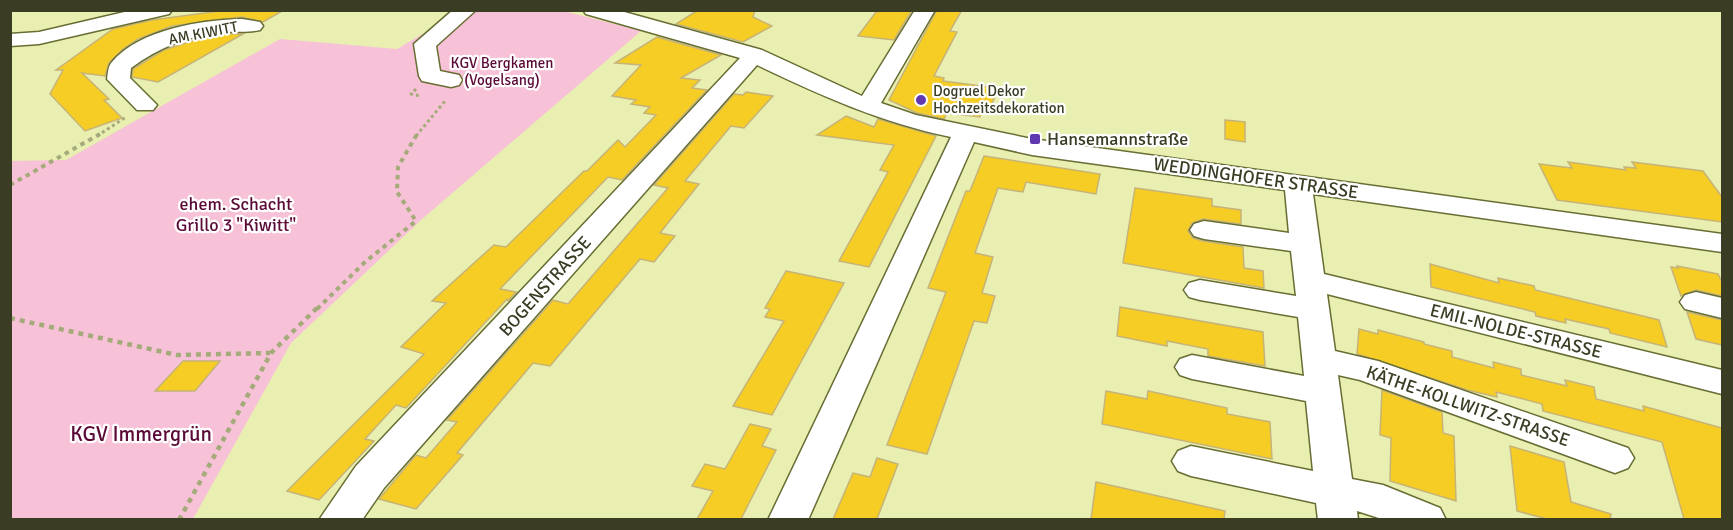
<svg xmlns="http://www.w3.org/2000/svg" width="1733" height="530" viewBox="0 0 1733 530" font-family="Signika,sans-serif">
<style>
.green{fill:#f7c2d7}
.building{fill:#f6cd24;stroke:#c6b378;stroke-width:1.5}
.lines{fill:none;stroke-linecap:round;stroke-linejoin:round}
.minor-casing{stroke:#686d33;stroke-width:3}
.path-far2{stroke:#a5aa7a;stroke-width:3;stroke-dasharray:3 3;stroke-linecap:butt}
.path-far1{stroke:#a5aa7a;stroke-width:4;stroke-dasharray:4.5 4.5;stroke-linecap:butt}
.path{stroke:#a5aa7a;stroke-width:4.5;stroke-dasharray:5 5;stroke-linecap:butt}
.minor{fill:#fff;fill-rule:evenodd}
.poi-dot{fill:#6038b0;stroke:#fff;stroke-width:2}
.labels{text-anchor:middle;stroke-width:4.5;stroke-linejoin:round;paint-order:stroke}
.far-street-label{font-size:15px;fill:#3a3c23;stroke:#fff}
.far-park-label{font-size:15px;fill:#5b0a37;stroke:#fff}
.far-poi-label{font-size:15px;fill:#3a3c23;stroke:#fff;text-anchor:start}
.poi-label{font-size:18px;fill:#3a3c23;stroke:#fff;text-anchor:start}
.street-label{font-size:18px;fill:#3a3c23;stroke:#fff}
.park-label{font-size:18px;fill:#5b0a37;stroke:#fff}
.near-park-label{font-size:21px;fill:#5b0a37;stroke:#fff}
</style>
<rect width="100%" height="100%" fill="#e8efb0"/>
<path class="green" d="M463 10 564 11 641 31 421 220 291 343 193 519H11L10 161 66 160 280 39 397 49Z"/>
<g class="building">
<path d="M227 10H284L263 22 242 17 172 26 138 39 123 49 109 63 105 76 82 73 109 99 104 100 122 118 85 131 50 94 63 70H56L113 29 152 20Z"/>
<path d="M698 10H755L753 17 772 26 743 42 676 24Z"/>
<path d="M886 10H912L894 40 858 36 876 12Z"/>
<path d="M937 10H962L950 31 957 32 934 76 944 78 943 81 998 88 990 109 983 108 980 117 947 113 944 119 917 113 889 100Z"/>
<path d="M223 34H243L158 82 132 77 133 69 164 50 198 39Z"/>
<path d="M657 37 721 55 681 78 700 80 692 88 707 90 622 180 608 177 500 289 516 292 508 301 507 299 406 408 396 405 365 439 374 441 319 500 287 491 424 354 401 347 446 303 432 301 494 245 506 247 584 171H587L618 140 625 147 656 115 644 113 650 107 631 104 636 100 612 96 641 65 615 63Z"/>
<path d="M746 92 773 96 744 128 731 126 685 181 699 184 660 233 675 236 654 262 640 259 550 366 533 363 457 453 463 455 416 509 379 499 416 455 426 458 457 422 447 420 553 300 568 304 668 188 654 185 734 94 743 95Z"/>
<path d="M846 116 874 127 878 119 936 136 869 267 839 261 888 172 880 170 894 145 817 135Z"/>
<path d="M1225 120 1245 122V142L1225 139Z"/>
<path d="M984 156 1100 174 1096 194 1026 182 1023 192 998 188 975 253 993 257 982 293 995 296 987 323 974 321 927 454 887 445 946 292 928 288 966 191H970Z"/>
<path d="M1568 162 1626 170 1624 167 1636 168 1632 162 1703 171 1722 197V222L1557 200 1539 164 1572 168Z"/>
<path d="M1135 188 1212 199V206L1241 210V224L1203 219 1192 223 1188 231 1193 238 1203 241 1243 247 1244 268 1263 271 1264 288 1123 263Z"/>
<path d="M1430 264 1499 283 1498 278 1534 286 1535 290 1659 320 1667 347 1610 333 1609 329 1565 319 1566 323 1536 316 1535 312 1431 287Z"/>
<path d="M1677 266 1718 274 1722 282V296L1696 290 1681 296 1671 267 1678 268Z"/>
<path d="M786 271 844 283 772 415 733 406 784 321 765 317 770 309 765 308Z"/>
<path d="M1120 307 1263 332 1265 366 1208 356V349L1167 341V346L1117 336Z"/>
<path d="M1687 312 1722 320V345L1696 339Z"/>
<path d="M1359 329 1378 334V330L1424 342V344L1452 351V357L1494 368 1493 362 1521 369V375L1567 386 1565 380 1594 387 1596 399 1644 411 1643 406 1722 428V519H1684L1662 442 1543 411 1542 404 1496 392 1497 397 1467 390 1357 354Z"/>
<path d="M183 361H220L195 391H155Z"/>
<path d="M1382 390 1442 412 1443 433 1454 436 1456 501 1390 481 1391 438 1380 435Z"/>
<path d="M1106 391 1147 399 1148 391 1227 408V414L1270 422 1272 459 1102 424Z"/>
<path d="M750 424 771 429 762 446 776 450 741 519H697L713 491 692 486 705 464 725 469Z"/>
<path d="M1510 446 1564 462 1571 502 1611 514 1610 519H1547L1517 511Z"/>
<path d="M877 458 898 464 877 519H833L853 473 870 477Z"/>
<path d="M1096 482 1225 511 1224 519H1091Z"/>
</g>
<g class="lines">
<defs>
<g id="minor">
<path d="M133 10H172L169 14 39 44 10 46V34L39 32Z"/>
<path d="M453 10H476L436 46 440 71 459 75 462 80 459 85 451 87 422 81 419 76 414 44Z"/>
<path d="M583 10H617L762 50 862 96 915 10H935L881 103 916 115 1032 139 1722 234V252L1313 194 1324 274 1722 370V394L1327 294 1335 351 1378 361 1628 448 1634 458 1628 468 1615 473 1360 380 1338 375 1352 479 1383 485 1440 508 1446 520H1385L1357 511 1358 520H1318L1316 503 1191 476 1178 471 1172 461 1178 451 1191 446 1313 471 1306 401 1192 379 1180 375 1175 367 1180 359 1192 355 1304 376 1298 317 1200 300 1189 297 1184 290 1189 283 1200 280 1296 296 1291 251 1204 239 1194 236 1190 230 1194 224 1204 221 1289 233 1285 190 1032 155 974 142 808 520H768L951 137C880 122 822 96 757 65L384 488 362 520H319L356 466 740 58 586 14Z"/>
<path d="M242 19 260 22 263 26 260 30C248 33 235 31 223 32 187 36 160 47 131 68L130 78 157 105 153 110H137L107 79C108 73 108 66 112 62 140 29 202 20 242 19Z"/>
<path d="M1696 292 1722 298V318L1685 309 1680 302 1685 295Z"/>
</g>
</defs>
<use href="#minor" class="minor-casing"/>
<g class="path-far2">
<path d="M416 89 411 94 420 96"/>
<path d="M97 136 126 117"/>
<path d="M416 136 445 101"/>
</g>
<g class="path-far1">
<path d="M10 185 100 134"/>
<path d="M317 309 365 262 416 221 397 192 398 167 417 134"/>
</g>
<g class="path">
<path d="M10 318 177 355 270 353"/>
<path d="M179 520 271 353 318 307"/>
</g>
<use href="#minor" class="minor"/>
</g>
<g class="poi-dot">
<circle cx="921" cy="100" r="6"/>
<rect x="1029" y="133" width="12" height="12" rx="3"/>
</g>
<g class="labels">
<g class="far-street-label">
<text transform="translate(203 33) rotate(-11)" y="5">AM KIWITT</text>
</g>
<g class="far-park-label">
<text x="502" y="68">KGV Bergkamen<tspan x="502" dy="17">(Vogelsang)</tspan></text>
</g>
<g class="far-poi-label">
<text x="933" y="96">Dogruel Dekor<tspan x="933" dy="17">Hochzeitsdekoration</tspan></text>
</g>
<g class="poi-label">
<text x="1047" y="145">Hansemannstraße</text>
</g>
<g class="street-label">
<text transform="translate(1256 178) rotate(8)" y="6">WEDDINGHOFER STRASSE</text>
<text transform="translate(545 286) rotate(-48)" y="6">BOGENSTRASSE</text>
<text transform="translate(1516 331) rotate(14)" y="6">EMIL-NOLDE-STRASSE</text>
<text transform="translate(1468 406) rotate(19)" y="6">KÄTHE-KOLLWITZ-STRASSE</text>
</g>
<g class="park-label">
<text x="236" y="210">ehem. Schacht<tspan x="236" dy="21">Grillo 3 "Kiwitt"</tspan></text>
</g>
<g class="near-park-label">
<text x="141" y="441">KGV Immergrün</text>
</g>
</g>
<rect width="1733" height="530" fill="none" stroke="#3a3c23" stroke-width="24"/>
</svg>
